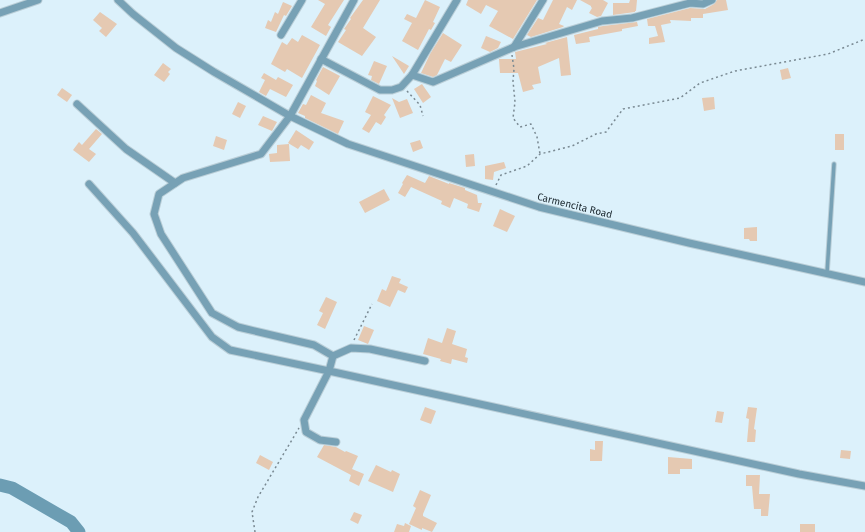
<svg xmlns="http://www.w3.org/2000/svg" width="865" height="532" viewBox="0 0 865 532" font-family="'Fira Sans',sans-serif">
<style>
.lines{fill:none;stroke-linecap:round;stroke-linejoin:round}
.river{stroke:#6c9db3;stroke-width:13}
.building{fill:#e5c9b2}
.service-casing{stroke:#baced7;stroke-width:5.5}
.minor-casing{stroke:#baced7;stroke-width:9}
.path{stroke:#798992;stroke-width:1.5;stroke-dasharray:2 3;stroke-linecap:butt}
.service{stroke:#77a1b5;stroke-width:3.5}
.minor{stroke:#77a1b5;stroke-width:7}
.labels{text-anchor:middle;stroke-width:3;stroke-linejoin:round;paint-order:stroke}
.street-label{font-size:10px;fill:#202d34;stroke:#dcf1fb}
</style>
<rect width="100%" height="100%" fill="#dcf1fb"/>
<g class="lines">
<path class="river" d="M0 485 12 488 71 522 79 532"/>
</g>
<g class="building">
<path d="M318 0H344L328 25 331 27 326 36 311 27 325 4Z"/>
<path d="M363 0H380L363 28 376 37 362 56 338 42 346 30 344 29 351 19 350 18Z"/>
<path d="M425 0 440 7 433 22 435 23 431 30 429 29 418 50 402 41 412 23 404 19 407 14 416 18Z"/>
<path d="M468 0H537L513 39 489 26 498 11 486 5 481 14 466 5Z"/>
<path d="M553 0H577L572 10 567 7 559 24 564 26 563 27 531 37 527 35 538 18 543 20Z"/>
<path d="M580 0H603L608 3 601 16 597 17 589 13 592 8 591 7V6Z"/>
<path d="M630 0H637L636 11H635V12L613 15V3H629Z"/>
<path d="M717 0H726L728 10 703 14V18H691V21L670 20 671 23 661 25 665 42 649 44V38L658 36 655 26H648L647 19 690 8 705 9 714 4Z"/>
<path d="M283 2 292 6 286 16 284 15 276 32 265 28 268 20 271 22 275 12 278 14Z"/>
<path d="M100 12 117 24 106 37 99 31 102 28 93 20Z"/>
<path d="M637 22 638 26 622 29V31L589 37 590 42 576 44 574 35 598 29V27L603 26Z"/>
<path d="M443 33 462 45 451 62 445 59 437 75 433 77 421 73 430 54Z"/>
<path d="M302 35 320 45 302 78 287 69 285 72 271 64 282 42 287 45 292 38 298 42Z"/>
<path d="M486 36 501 42 498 48 490 52 481 48Z"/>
<path d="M567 37 571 75 561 76 559 58 538 67 541 83 532 85 534 89 523 92 518 73H500L499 59H516L515 52 547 44 545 43Z"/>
<path d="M392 56 409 66 404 74Z"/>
<path d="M374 61 387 66 379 84 371 80 372 76 368 75Z"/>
<path d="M163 63 171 69 168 72 170 74 164 82 154 75Z"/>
<path d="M323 67 340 76 329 95 315 86 317 81 316 80Z"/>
<path d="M788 68 791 78 782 80 780 70Z"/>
<path d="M264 73 276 80 278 77 293 85 286 97 270 89 266 96 259 92 265 80 261 78Z"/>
<path d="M422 84 431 97 423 103 414 89Z"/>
<path d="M62 88 72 95 67 102 57 95Z"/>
<path d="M311 95 326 103 321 113 344 121 338 134 305 118V116L298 113 303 104 306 105Z"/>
<path d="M373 96 391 105 384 115 386 117 381 125 376 122 369 133 362 129 371 115 365 112Z"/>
<path d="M714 97 715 109 704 111 702 98Z"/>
<path d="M392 98 399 102 407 99 413 113 400 118Z"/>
<path d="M238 102 246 106 240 118 232 114Z"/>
<path d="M263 116 277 122 272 131 258 125Z"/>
<path d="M96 129 102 134 89 149 96 154 89 162 73 150 79 142 82 145Z"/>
<path d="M296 130 314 142 309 150 301 145 298 149 288 143Z"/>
<rect x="835" y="134" width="9" height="16"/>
<path d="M216 136 227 140 224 150 213 146Z"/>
<path d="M420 140 423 148 413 152 410 143Z"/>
<path d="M289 144 290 161 270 162 269 154 277 153V145Z"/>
<path d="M474 154 475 166 466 167 465 155Z"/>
<path d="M504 162 506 168 494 172 493 180 485 179V166Z"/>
<path d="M407 175 425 183 429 176 449 184V183L465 188V190L477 195 478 203H482L479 212 467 208 468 204 454 198 450 208 441 204 442 201 411 187 405 197 398 193 403 184 402 183Z"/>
<path d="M384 189 390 200 365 213 359 202Z"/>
<path d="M500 209 515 216 507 232 493 226Z"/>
<path d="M757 227V241H750L749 239H744V228Z"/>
<path d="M392 276 401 279 399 283 408 287 405 293 398 290 390 307 377 301 382 289 386 291Z"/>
<path d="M326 297 337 302 325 329 317 325 323 313 319 311Z"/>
<path d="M364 326 374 330 368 344 358 340Z"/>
<path d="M447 328 456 331 452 344 467 349 465 357 468 358 467 363 452 359 451 364 440 361 441 359 423 354 428 338 442 343Z"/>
<path d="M425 407 436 411 431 424 420 420Z"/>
<path d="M748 407 757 408 754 429 756 430 755 442H747L749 419 746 418Z"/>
<path d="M717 411 724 412 722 423 715 422Z"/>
<path d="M595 441H603L602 461H590V449L595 450Z"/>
<path d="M324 445 336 447 345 452 346 451 358 456 352 469 364 474 359 486 349 481 351 475 317 457Z"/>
<path d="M841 450 851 451 850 459 840 458Z"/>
<path d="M260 455 273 462 269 470 256 463Z"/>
<path d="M668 457 692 459V469H680V474H668Z"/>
<path d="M376 465 391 472 392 470 400 474 393 492 368 481Z"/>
<path d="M746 475H760L759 494H770L768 516H761V509H754L752 486H746Z"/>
<path d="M420 490 431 495 423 514V516L437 523 432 532 422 528V530L409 524 416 508 413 506Z"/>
<path d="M354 512 362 515 358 524 350 520Z"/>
<path d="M405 523 411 526 409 532H394L397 524 404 526Z"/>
<rect x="800" y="524" width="15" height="8"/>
</g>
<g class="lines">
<defs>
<path id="service" d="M827 273 834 164"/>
<g id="minor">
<path d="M118 0 133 14 176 48 214 72 290 116 348 144 539 207 689 243 865 282"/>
<path d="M354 0 290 116 261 154 183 178 159 194 154 214 161 234 212 313 238 327 314 345 333 356 329 371 799 474 865 486"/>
<path d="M0 13 38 0"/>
<path d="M281 35 302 0"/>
<path d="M514 47 543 0"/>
<path d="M321 59 380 90H392L401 87 412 75 457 0"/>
<path d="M412 75 433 82 514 47 602 21 632 18 690 3 703 4 712 0"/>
<path d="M77 104 126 149 175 183"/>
<path d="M89 184 133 233 212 337 230 350 329 371 304 420 306 432 320 440 336 442"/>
<path d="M333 356 351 348 370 349 425 361"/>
</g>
</defs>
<use href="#service" class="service-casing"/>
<use href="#minor" class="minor-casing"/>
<g class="path">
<path d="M512 55 514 69 513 81 515 102 513 118 520 127 531 124 537 137 540 154"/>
<path d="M407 91 420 105 423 116"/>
<path d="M496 185 501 175 527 166 540 154 572 146 596 134 606 132 623 109 680 98 700 83 735 71 828 54 865 39"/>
<path d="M354 340 372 304"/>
<path d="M255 532 252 512 258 497 299 428"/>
</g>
<use href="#service" class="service"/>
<use href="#minor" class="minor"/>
</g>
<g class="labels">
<g class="street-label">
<text transform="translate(575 205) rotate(14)" y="4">Carmencita Road</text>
</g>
</g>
</svg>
